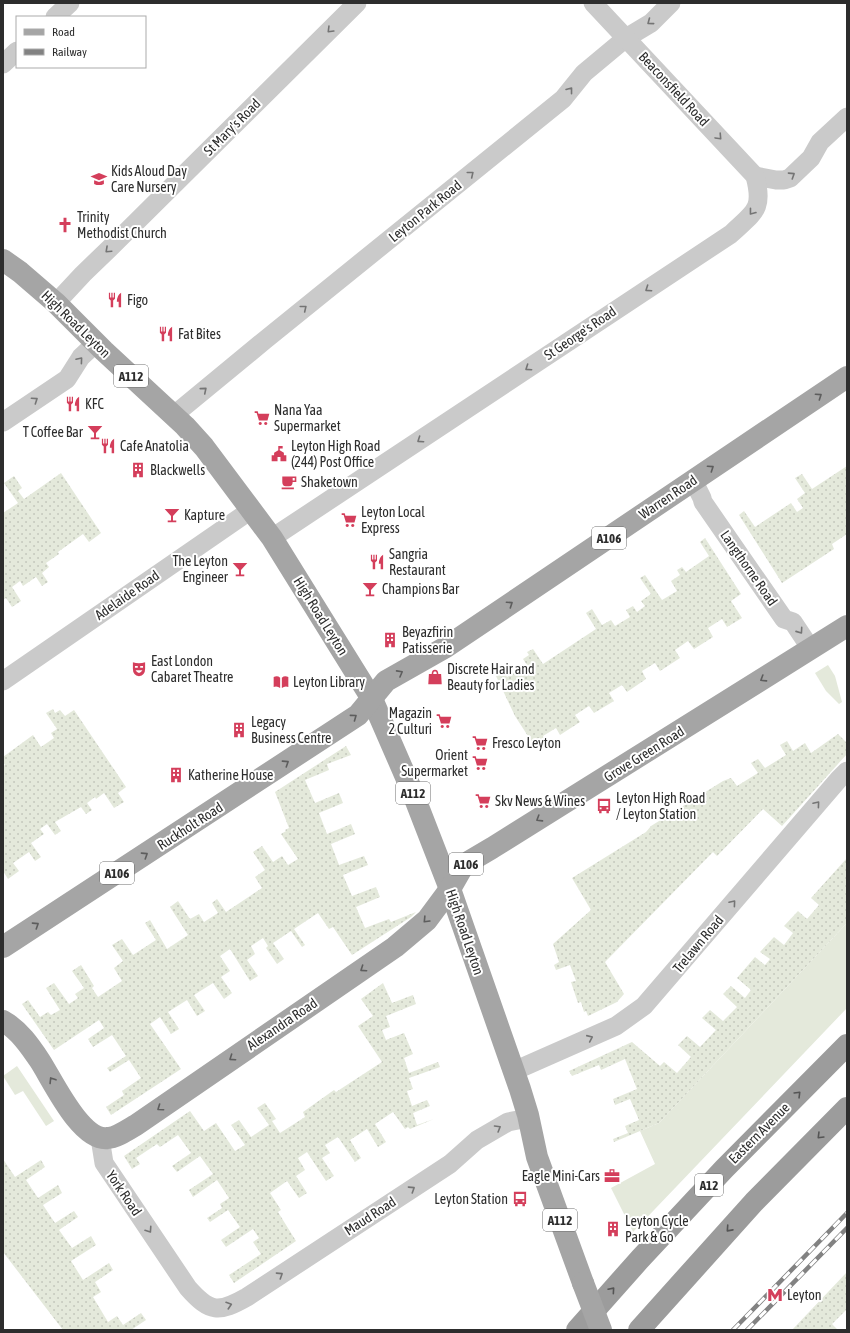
<svg xmlns="http://www.w3.org/2000/svg" width="850" height="1333" viewBox="0 0 850 1333" font-family="'Asap Condensed',sans-serif">
<style>
.grass{fill:#e4e9db}
.garden{fill:url(#garden-dots)}
.lines{fill:none;stroke-linecap:round;stroke-linejoin:round}
.minor{stroke:#cacaca;stroke-width:19}
.primary{stroke:#a5a5a5;stroke-width:22}
.trunk{stroke:#9c9c9c;stroke-width:22}
.rail-casing{stroke:#828282;stroke-width:4.5}
.rail{stroke:#fff;stroke-width:3;stroke-dasharray:9;stroke-linecap:butt}
.primary-bridge{stroke:#a5a5a5;stroke-width:22}
.oneway{stroke:#747474}
.oneway2{stroke:#5d5d5d}
.oneway3{stroke:#545454}
.labels{text-anchor:middle;stroke-width:4;stroke-linejoin:round;paint-order:stroke}
.shield{fill:#fff;stroke:#6c6c6c;stroke-width:1}
.shield-label{font-size:13px;font-weight:bold;fill:#2d2d2d}
.street-label{font-size:14px;fill:#2d2d2d;stroke:#fff}
.poi-label{font-size:14px;fill:#2d2d2d;stroke:#fff;text-anchor:start}
</style>
<defs>
<pattern id="garden-dots" width="8" height="8" patternUnits="userSpaceOnUse"><rect width="8" height="8" fill="#e4e9db"/><path d="M2 2h.1M6 6h.1" fill="none" stroke="#c4c8bc" stroke-width="1.8" stroke-linecap="round"/></pattern>
</defs>
<rect width="100%" height="100%" fill="#fff"/>
<g class="grass">
<path d="M828 665 835 676 842 702 839 704 826 691 815 673Z"/>
<path d="M847 923V1008L633 1232 611 1188 655 1164 640 1131 659 1123Z"/>
<path d="M17 1066 54 1121 46 1126 23 1091 15 1095 3 1076Z"/>
</g>
<g class="garden">
<path d="M847 466V534L832 544 834 549 782 583 739 515 744 511 755 527 791 503 797 512 803 508 797 499 805 493 795 478 802 474 812 489Z"/>
<path d="M61 473 101 533 89 542 83 534 58 552 59 554 46 563 49 567 42 573 48 582 42 586 36 577 23 586 20 581 12 587 21 601 12 607 6 598 3 600V513L18 503 4 483 14 476 22 488 18 491 24 499Z"/>
<path d="M705 538 741 594 731 601 742 618 727 627 722 619 708 628 713 637 694 649 688 641 675 650 680 658 660 671 655 663 642 671 646 679 627 692 622 685 609 693 614 701 594 713 589 706 575 715 580 722 560 735 556 728 543 736 547 743 537 750 515 716 496 676 504 672 507 677 527 665 523 659 529 655 527 652 533 649 543 664 596 629 586 613 592 609 602 625 611 620 615 626 630 617 626 610 633 606 637 612 645 606 641 601 651 594 640 578 645 575 662 600 677 591 671 581 680 575 677 570 682 567 686 572 709 556 700 542Z"/>
<path d="M53 709 55 713 60 710 65 716 74 710 126 787 118 793 124 802 114 808 104 793 96 799 95 797 87 803 92 810 86 814 81 807 55 822 61 831 55 835 47 824 40 829 44 834 31 843 41 857 35 861 29 852 13 863 19 871 8 879 3 871V766L5 765 3 762V757L33 735 41 747 54 738 51 733 57 729 46 713Z"/>
<path d="M838 734 847 743V754L782 826 763 809 717 856 713 852 605 962 624 994 617 1002 588 1016 586 1011 584 1012 581 1002 578 1003 571 982 576 981 570 965 556 970 554 965 559 962 553 944 591 910 572 878 646 832 651 826 723 781 731 778 737 786 758 773 751 763 758 759 765 768 786 755 780 745 787 741 793 751 805 743 811 753Z"/>
<path d="M346 746 351 755 327 764 329 770 305 780 315 803 339 793 343 803 319 813 327 834 351 824 355 834 331 844 339 865 364 856 368 865 343 875 352 896 376 887 380 897 356 907 365 928 389 919 391 922 416 912 411 917 352 955 333 927 329 929 318 913 294 929 305 945 302 947 291 931 273 943 284 959 277 964 266 948 268 946 263 938 251 946 255 954 247 960 258 976 250 981 230 949 220 956 230 971 221 977 232 993 224 999 213 983 194 995 205 1011 197 1016 187 1000 168 1012 179 1029 171 1034 160 1017 150 1024 181 1069 111 1115 106 1107 124 1095 122 1091 141 1078 129 1060 110 1072 107 1068 126 1056 112 1035 93 1047 88 1039 104 1028 99 1020 54 1050 22 1004 28 1000 40 1017 48 1012 51 1015 60 1010 46 988 54 983 69 1004 78 998 75 994 84 988 72 971 81 965 94 986 92 988 98 997 122 981 114 968 123 961 112 945 122 939 133 955 156 940 145 923 150 920 167 949 188 935 170 907 178 901 190 919 199 914 204 922 218 913 212 903 217 899 226 912 262 888 255 877 265 870 253 852 262 846 273 862 282 856 288 865 298 859 281 834 286 831 285 830 289 828 275 792Z"/>
<path d="M847 858V923L659 1123 614 1142 613 1139 628 1133 625 1126 639 1120 630 1099 615 1105 613 1099 637 1089 625 1059 601 1070 599 1065 572 1076 569 1071 632 1042 660 1066 664 1062 677 1073 691 1057 678 1045 687 1036 700 1047 716 1030 702 1018 710 1010 723 1021 737 1007 723 994 731 986 745 998 751 990 737 978 755 957 765 965 770 959 760 952 774 937 784 945 793 933 784 926 798 911 807 919 819 905 811 898Z"/>
<path d="M383 983 392 1003 413 995 416 1004 386 1016 390 1027 382 1030 386 1040 404 1033 413 1054 404 1058 409 1073 438 1062 440 1067 409 1078 413 1089 407 1091 412 1106 427 1100 430 1106 413 1113 417 1125 434 1119 410 1129 408 1127 405 1129 393 1112 375 1124 386 1142 378 1147 367 1129 350 1140 361 1158 355 1162 338 1137 325 1145 330 1153 322 1158 334 1176 326 1181 307 1152 298 1158 305 1170 296 1176 307 1193 299 1198 287 1181 270 1193 281 1210 278 1212 296 1241 234 1283 229 1275 261 1254 253 1242 259 1238 253 1229 226 1247 221 1240 240 1227 228 1210 210 1222 207 1218 222 1208 220 1204 229 1198 217 1180 193 1197 189 1190 213 1174 200 1156 177 1172 172 1166 191 1153 178 1135 160 1147 157 1144 136 1158 140 1164 132 1169 124 1156 190 1111 204 1131 216 1123 235 1151 245 1145 231 1125 239 1120 251 1137 269 1125 257 1108 265 1103 276 1119 272 1121 280 1133 305 1117 303 1112 334 1090 336 1092 382 1062 358 1026 373 1016 361 999Z"/>
<path d="M3 1159 15 1177 41 1160 45 1167 26 1180 38 1198 58 1185 62 1193 43 1205 55 1223 74 1211 78 1217 59 1230 72 1248 91 1236 96 1245 71 1261 83 1280 109 1263 113 1270 95 1282 101 1292 93 1297 108 1322 117 1316 123 1325 141 1313 146 1320 131 1330H63L3 1252Z"/>
<path d="M847 1272V1311L846 1310 832 1324 838 1330H792Z"/>
</g>
<g class="lines">
<g class="minor">
<path d="M55 17 70 3"/>
<path d="M3 64 17 51"/>
<path d="M755 176 776 180H784L790 178 811 158 820 142 847 117"/>
<path d="M56 303 83 274 112 246 357 3"/>
<path d="M174 415 265 340 563 99 584 73 626 38 651 23 671 3"/>
<path d="M3 422 67 379 81 357 96 343"/>
<path d="M693 480 702 498 703 502 784 619 793 622 811 649"/>
<path d="M272 538 731 234C754 212 764 210 755 176L593 3"/>
<path d="M3 681 251 510"/>
<path d="M514 1071 616 1026 644 1006 839 779 847 771"/>
<path d="M100 1138 104 1163 188 1288C210 1313 219 1313 247 1297L450 1164 477 1140 508 1122 528 1118"/>
</g>
<g class="primary">
<path d="M3 260 20 272 56 303 104 351 185 426 204 447 272 538 372 699 412 791 450 889 520 1089 528 1115 537 1157 583 1283"/>
<path d="M3 947 358 715 386 681 446 647 847 377"/>
<path d="M3 1021C19 1030 30 1046 40 1061 53 1081 81 1142 108 1138 116 1138 129 1129 136 1125L395 947 427 920 450 889 462 868 470 861 492 848 847 626"/>
</g>
<g class="trunk">
<path d="M577 1330 640 1259 724 1169 847 1045"/>
<path d="M639 1330 754 1202 847 1108"/>
</g>
<defs>
<g id="rail">
<path d="M733 1330 847 1213"/>
<path d="M747 1330 847 1228"/>
</g>
</defs>
<use href="#rail" class="rail-casing"/>
<use href="#rail" class="rail"/>
<path class="primary-bridge" d="M583 1283 601 1330"/>
</g>
<defs><path id="oneway-chevron" d="M-2-3.5L2.5 0L-2 3.5" fill="none" stroke-width="1.6" stroke-linecap="round" stroke-linejoin="round"/></defs>
<g class="oneway">
<use href="#oneway-chevron" transform="translate(650 22) rotate(143)"/>
<use href="#oneway-chevron" transform="translate(330 30) rotate(135)"/>
<use href="#oneway-chevron" transform="translate(570 90) rotate(-52)"/>
<use href="#oneway-chevron" transform="translate(719 137) rotate(47)"/>
<use href="#oneway-chevron" transform="translate(471 174) rotate(-39)"/>
<use href="#oneway-chevron" transform="translate(792 175) rotate(-33)"/>
<use href="#oneway-chevron" transform="translate(752 212) rotate(128)"/>
<use href="#oneway-chevron" transform="translate(108 250) rotate(137)"/>
<use href="#oneway-chevron" transform="translate(648 289) rotate(146)"/>
<use href="#oneway-chevron" transform="translate(304 308) rotate(-39)"/>
<use href="#oneway-chevron" transform="translate(80 360) rotate(-50)"/>
<use href="#oneway-chevron" transform="translate(528 368) rotate(146)"/>
<use href="#oneway-chevron" transform="translate(204 390) rotate(-40)"/>
<use href="#oneway-chevron" transform="translate(35 400) rotate(-34)"/>
<use href="#oneway-chevron" transform="translate(420 440) rotate(146)"/>
<use href="#oneway-chevron" transform="translate(800 631) rotate(55)"/>
<use href="#oneway-chevron" transform="translate(817 804) rotate(-50)"/>
<use href="#oneway-chevron" transform="translate(733 903) rotate(-50)"/>
<use href="#oneway-chevron" transform="translate(590 1038) rotate(-24)"/>
<use href="#oneway-chevron" transform="translate(498 1128) rotate(-31)"/>
<use href="#oneway-chevron" transform="translate(412 1189) rotate(-33)"/>
<use href="#oneway-chevron" transform="translate(149 1230) rotate(56)"/>
<use href="#oneway-chevron" transform="translate(280 1275) rotate(-33)"/>
<use href="#oneway-chevron" transform="translate(229 1305) rotate(-18)"/>
</g>
<g class="oneway2">
<use href="#oneway-chevron" transform="translate(819 396) rotate(-34)"/>
<use href="#oneway-chevron" transform="translate(711 468) rotate(-34)"/>
<use href="#oneway-chevron" transform="translate(510 604) rotate(-34)"/>
<use href="#oneway-chevron" transform="translate(400 673) rotate(-29)"/>
<use href="#oneway-chevron" transform="translate(763 679) rotate(148)"/>
<use href="#oneway-chevron" transform="translate(354 717) rotate(-36)"/>
<use href="#oneway-chevron" transform="translate(286 763) rotate(-33)"/>
<use href="#oneway-chevron" transform="translate(539 819) rotate(148)"/>
<use href="#oneway-chevron" transform="translate(145 855) rotate(-33)"/>
<use href="#oneway-chevron" transform="translate(426 920) rotate(134)"/>
<use href="#oneway-chevron" transform="translate(36 925) rotate(-33)"/>
<use href="#oneway-chevron" transform="translate(363 969) rotate(146)"/>
<use href="#oneway-chevron" transform="translate(232 1058) rotate(146)"/>
<use href="#oneway-chevron" transform="translate(52 1080) rotate(-122)"/>
<use href="#oneway-chevron" transform="translate(160 1108) rotate(145)"/>
</g>
<g class="oneway3">
<use href="#oneway-chevron" transform="translate(798 1094) rotate(-45)"/>
<use href="#oneway-chevron" transform="translate(820 1136) rotate(135)"/>
<use href="#oneway-chevron" transform="translate(729 1229) rotate(132)"/>
<use href="#oneway-chevron" transform="translate(612 1290) rotate(-49)"/>
</g>
<defs>
<symbol id="school-bare" viewBox="-9 -9 18 18"><path d="M0-5L7-2L0 1L-7-2ZM-4 1L0 2.5L4 1V4Q0 6-4 4Z" fill="#d43e5b" stroke="#fff" stroke-width="2.5" paint-order="stroke"/></symbol>
<symbol id="church-bare" viewBox="-9 -9 18 18"><path d="M-1.2-6h2.4v3.5h3.3v2.4h-3.3V6h-2.4V-.1h-3.3v-2.4h3.3Z" fill="#d43e5b" stroke="#fff" stroke-width="2.5" paint-order="stroke"/></symbol>
<symbol id="restaurant-bare" viewBox="-9 -9 18 18"><path d="M-5-6h1v4h1v-4h1v4h1v-4h1v5L-1.5 .5V6h-2V.5L-5-1ZM5-6V6H3V1.5H1.5Q1.5-4 5-6Z" fill="#d43e5b" stroke="#fff" stroke-width="2.5" paint-order="stroke"/></symbol>
<symbol id="supermarket-bare" viewBox="-9 -9 18 18"><path d="M-6-5.5h2.5l.6 2H6L4.5 2H-2.5L-4.4-4H-6ZM-1.5 3.2a1.3 1.3 0 1 0 .1 0ZM3 3.2a1.3 1.3 0 1 0 .1 0Z" fill="#d43e5b" stroke="#fff" stroke-width="2.5" paint-order="stroke"/></symbol>
<symbol id="bar-bare" viewBox="-9 -9 18 18"><path d="M-6-5H6L.8 .8V4.5H3.5V6h-7V4.5H-.8V.8Z" fill="#d43e5b" stroke="#fff" stroke-width="2.5" paint-order="stroke"/></symbol>
<symbol id="civic-bare" viewBox="-9 -9 18 18"><path d="M-.6-6.5H3V-4.5H.6V-3L4-1V1h2V6H-6V1h2V-1L-.6-3ZM-1.2 2.5V6h2.4V2.5Z" fill="#d43e5b" stroke="#fff" stroke-width="2.5" paint-order="stroke"/></symbol>
<symbol id="building-bare" viewBox="-9 -9 18 18"><path d="M-4-6H4V6H1V3H-1V6H-4ZM-2.5-4.3h1.7v1.8h-1.7ZM.8-4.3h1.7v1.8H.8ZM-2.5-1h1.7V.8h-1.7ZM.8-1h1.7V.8H.8Z" fill="#d43e5b" stroke="#fff" stroke-width="2.5" paint-order="stroke"/></symbol>
<symbol id="cafe-bare" viewBox="-9 -9 18 18"><path d="M-5.5-4.5H6V0H3Q3 3.5 0 3.5H-2.5Q-5.5 3.5-5.5 0ZM3-3.2v2h1.7v-2ZM-6 4.5H4V6H-6Z" fill="#d43e5b" stroke="#fff" stroke-width="2.5" paint-order="stroke"/></symbol>
<symbol id="theatre-bare" viewBox="-9 -9 18 18"><path d="M-5-5.5Q0-4 5-5.5V0Q5 5 0 6Q-5 5-5 0ZM-3.3-2.5H-1v1.5H-3.3ZM1-2.5H3.3v1.5H1ZM-2.8 1Q0 5.5 2.8 1Z" fill="#d43e5b" stroke="#fff" stroke-width="2.5" paint-order="stroke"/></symbol>
<symbol id="shop-bare" viewBox="-9 -9 18 18"><path d="M-5-2.5h2.3a2.7 3.5 0 0 1 5.4 0H5L5.5 6h-11ZM-1.5-2.5h3a1.5 2.3 0 0 0-3 0Z" fill="#d43e5b" stroke="#fff" stroke-width="2.5" paint-order="stroke"/></symbol>
<symbol id="library-bare" viewBox="-9 -9 18 18"><path d="M-6-4Q-3-5.5-.7-3.5V5Q-3 3-6 4ZM6-4Q3-5.5 .7-3.5V5Q3 3 6 4Z" fill="#d43e5b" stroke="#fff" stroke-width="2.5" paint-order="stroke"/></symbol>
<symbol id="bus-bare" viewBox="-9 -9 18 18"><path d="M-5-6H5V4H4V6H2V4H-2V6H-4V4H-5ZM-3.5-4V0h7V-4ZM-3.5 1.2v1.5H-2V1.2ZM2 1.2v1.5H3.5V1.2Z" fill="#d43e5b" stroke="#fff" stroke-width="2.5" paint-order="stroke"/></symbol>
<symbol id="office-bare" viewBox="-9 -9 18 18"><path d="M-6-3h4V-5.5h4V-3h4V5H-6ZM-1-4.5V-3h2v-1.5ZM-6 0V1H6V0Z" fill="#d43e5b" stroke="#fff" stroke-width="2.5" paint-order="stroke"/></symbol>
<symbol id="metro-bare" viewBox="-9 -9 18 18"><path d="M-5.5 5V-5H-3L0 0L3-5H5.5V5H3V-.5L0 4L-3-.5V5Z" fill="#d43e5b" stroke="#fff" stroke-width="2.5" paint-order="stroke"/></symbol>
</defs>
<g fill-rule="evenodd">
<use href="#school-bare" x="88" y="168" width="22" height="22"/>
<use href="#church-bare" x="54" y="214" width="22" height="22"/>
<use href="#restaurant-bare" x="104" y="289" width="22" height="22"/>
<use href="#restaurant-bare" x="155" y="323" width="22" height="22"/>
<use href="#restaurant-bare" x="62" y="393" width="22" height="22"/>
<use href="#supermarket-bare" x="251" y="407" width="22" height="22"/>
<use href="#bar-bare" x="84" y="421" width="22" height="22"/>
<use href="#restaurant-bare" x="97" y="435" width="22" height="22"/>
<use href="#civic-bare" x="268" y="443" width="22" height="22"/>
<use href="#building-bare" x="127" y="459" width="22" height="22"/>
<use href="#cafe-bare" x="278" y="471" width="22" height="22"/>
<use href="#bar-bare" x="161" y="504" width="22" height="22"/>
<use href="#supermarket-bare" x="338" y="509" width="22" height="22"/>
<use href="#restaurant-bare" x="366" y="551" width="22" height="22"/>
<use href="#bar-bare" x="229" y="558" width="22" height="22"/>
<use href="#bar-bare" x="359" y="578" width="22" height="22"/>
<use href="#building-bare" x="379" y="629" width="22" height="22"/>
<use href="#theatre-bare" x="128" y="658" width="22" height="22"/>
<use href="#shop-bare" x="424" y="666" width="22" height="22"/>
<use href="#library-bare" x="270" y="671" width="22" height="22"/>
<use href="#supermarket-bare" x="433" y="710" width="22" height="22"/>
<use href="#building-bare" x="228" y="719" width="22" height="22"/>
<use href="#supermarket-bare" x="469" y="732" width="22" height="22"/>
<use href="#supermarket-bare" x="469" y="752" width="22" height="22"/>
<use href="#building-bare" x="165" y="764" width="22" height="22"/>
<use href="#supermarket-bare" x="472" y="790" width="22" height="22"/>
<use href="#bus-bare" x="593" y="795" width="22" height="22"/>
<use href="#office-bare" x="601" y="1165" width="22" height="22"/>
<use href="#bus-bare" x="509" y="1188" width="22" height="22"/>
<use href="#building-bare" x="602" y="1218" width="22" height="22"/>
<use href="#metro-bare" x="764" y="1284" width="22" height="22"/>
</g>
<g class="labels">
<g class="shield">
<rect x="114" y="365" width="34" height="22" rx="3"/>
<rect x="592" y="527" width="34" height="22" rx="3"/>
<rect x="396" y="782" width="34" height="22" rx="3"/>
<rect x="449" y="853" width="34" height="22" rx="3"/>
<rect x="100" y="862" width="34" height="22" rx="3"/>
<rect x="695" y="1174" width="28" height="22" rx="3"/>
<rect x="543" y="1209" width="34" height="22" rx="3"/>
</g>
<g class="shield-label">
<text x="131" y="381">A112</text>
<text x="609" y="543">A106</text>
<text x="413" y="798">A112</text>
<text x="466" y="869">A106</text>
<text x="117" y="878">A106</text>
<text x="709" y="1190">A12</text>
<text x="560" y="1225">A112</text>
</g>
<g class="street-label">
<text transform="translate(674 89) rotate(47)" y="5">Beaconsfield Road</text>
<text transform="translate(232 127) rotate(-45)" y="5">St Mary's Road</text>
<text transform="translate(425 211) rotate(-39)" y="5">Leyton Park Road</text>
<text transform="translate(76 324) rotate(44)" y="5">High Road Leyton</text>
<text transform="translate(580 333) rotate(-34)" y="5">St George's Road</text>
<text transform="translate(668 497) rotate(-34)" y="5">Warren Road</text>
<text transform="translate(749 568) rotate(55)" y="5">Langthorne Road</text>
<text transform="translate(127 595) rotate(-35)" y="5">Adelaide Road</text>
<text transform="translate(321 616) rotate(58)" y="5">High Road Leyton</text>
<text transform="translate(644 754) rotate(-32)" y="5">Grove Green Road</text>
<text transform="translate(190 826) rotate(-33)" y="5">Ruckholt Road</text>
<text transform="translate(465 932) rotate(71)" y="5">High Road Leyton</text>
<text transform="translate(698 944) rotate(-50)" y="5">Trelawn Road</text>
<text transform="translate(282 1024) rotate(-34)" y="5">Alexandra Road</text>
<text transform="translate(759 1133) rotate(-45)" y="5">Eastern Avenue</text>
<text transform="translate(124 1193) rotate(56)" y="5">York Road</text>
<text transform="translate(370 1216) rotate(-33)" y="5">Maud Road</text>
</g>
<g class="poi-label">
<text x="111" y="176">Kids Aloud Day<tspan x="111" dy="16">Care Nursery</tspan></text>
<text x="77" y="222">Trinity<tspan x="77" dy="16">Methodist Church</tspan></text>
<text x="127" y="305">Figo</text>
<text x="178" y="339">Fat Bites</text>
<text x="85" y="409">KFC</text>
<text x="274" y="415">Nana Yaa<tspan x="274" dy="16">Supermarket</tspan></text>
<text x="83" y="437" text-anchor="end">T Coffee Bar</text>
<text x="120" y="451">Cafe Anatolia</text>
<text x="291" y="451">Leyton High Road<tspan x="291" dy="16">(244) Post Office</tspan></text>
<text x="150" y="475">Blackwells</text>
<text x="301" y="487">Shaketown</text>
<text x="361" y="517">Leyton Local<tspan x="361" dy="16">Express</tspan></text>
<text x="184" y="520">Kapture</text>
<text x="389" y="559">Sangria<tspan x="389" dy="16">Restaurant</tspan></text>
<text x="228" y="566" text-anchor="end">The Leyton<tspan x="228" dy="16">Engineer</tspan></text>
<text x="382" y="594">Champions Bar</text>
<text x="402" y="637">Beyazfirin<tspan x="402" dy="16">Patisserie</tspan></text>
<text x="151" y="666">East London<tspan x="151" dy="16">Cabaret Theatre</tspan></text>
<text x="447" y="674">Discrete Hair and<tspan x="447" dy="16">Beauty for Ladies</tspan></text>
<text x="293" y="687">Leyton Library</text>
<text x="432" y="718" text-anchor="end">Magazin<tspan x="432" dy="16">2 Culturi</tspan></text>
<text x="251" y="727">Legacy<tspan x="251" dy="16">Business Centre</tspan></text>
<text x="492" y="748">Fresco Leyton</text>
<text x="468" y="760" text-anchor="end">Orient<tspan x="468" dy="16">Supermarket</tspan></text>
<text x="188" y="780">Katherine House</text>
<text x="616" y="803">Leyton High Road<tspan x="616" dy="16">/ Leyton Station</tspan></text>
<text x="495" y="806">Skv News &amp; Wines</text>
<text x="600" y="1181" text-anchor="end">Eagle Mini-Cars</text>
<text x="508" y="1204" text-anchor="end">Leyton Station</text>
<text x="625" y="1226">Leyton Cycle<tspan x="625" dy="16">Park &amp; Go</tspan></text>
<text x="787" y="1300">Leyton</text>
</g>
</g>
<rect width="850" height="1333" fill="none" stroke="#2d2d2d" stroke-width="8"/>
<rect x="16" y="16" width="130" height="52" fill="#ffffff" stroke="#ababab"/>
<rect x="24" y="29" width="20" height="6" fill="#a5a5a5" stroke="#ababab"/>
<text x="52" y="36" font-size="12" fill="#2d2d2d">Road</text>
<rect x="24" y="49" width="20" height="6" fill="#828282" stroke="#ababab"/>
<text x="52" y="56" font-size="12" fill="#2d2d2d">Railway</text>
</svg>
